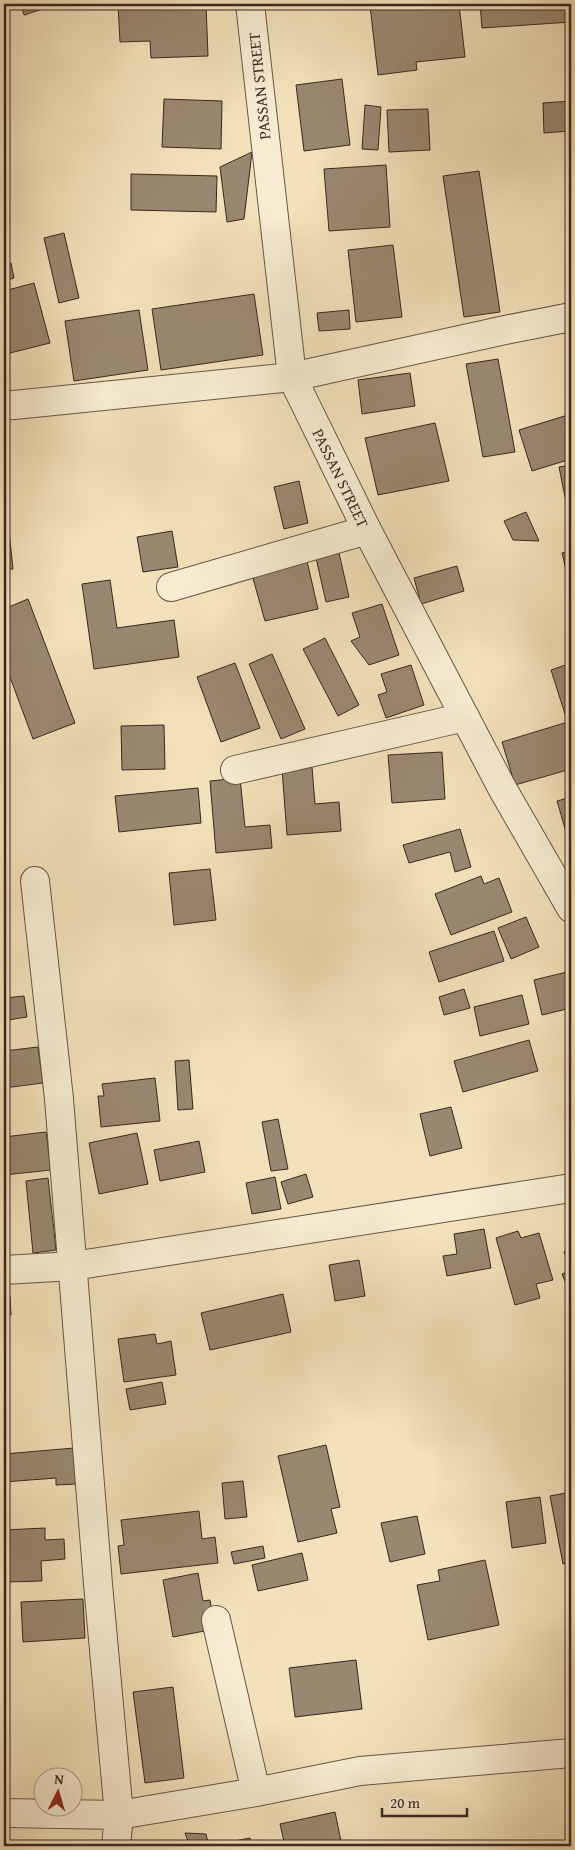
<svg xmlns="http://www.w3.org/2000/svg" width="575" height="1850" viewBox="0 0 575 1850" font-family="'Gentium Book Plus',serif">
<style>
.building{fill:#998871;stroke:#382721}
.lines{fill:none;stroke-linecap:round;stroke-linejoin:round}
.street-casing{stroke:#665647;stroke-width:30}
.street{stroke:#f7ecd2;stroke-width:28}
.labels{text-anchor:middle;stroke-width:4.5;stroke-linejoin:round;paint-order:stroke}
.street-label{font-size:16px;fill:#382721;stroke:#f7ecd2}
</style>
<rect width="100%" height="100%" fill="#f2e1ba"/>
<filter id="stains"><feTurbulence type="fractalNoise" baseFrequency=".004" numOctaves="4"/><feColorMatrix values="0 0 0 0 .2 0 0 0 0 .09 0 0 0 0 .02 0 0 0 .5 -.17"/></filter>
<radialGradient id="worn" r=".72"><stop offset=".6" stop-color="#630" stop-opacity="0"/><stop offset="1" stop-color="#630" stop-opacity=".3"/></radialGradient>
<g class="building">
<path d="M21 4H48L49 7 24 15Z"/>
<path d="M73 4H106V6L73 9Z"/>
<path d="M118 4H206L208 56 151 58 150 41 120 42Z"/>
<path d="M391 4H459L465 57 416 62 417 70 378 75 370 6Z"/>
<path d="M480 4H571V22L482 28Z"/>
<path d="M342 79 350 145 304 151 296 85Z"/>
<path d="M164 99 222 101 221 149 162 147Z"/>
<path d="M571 101V131L544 133 543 103Z"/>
<path d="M365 105 381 107 378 150 362 149Z"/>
<path d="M428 109 430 150 389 152 387 110Z"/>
<path d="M4 116 10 154 4 155Z"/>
<path d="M252 152 244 219 227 222 220 167Z"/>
<path d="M386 165 390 227 329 231 324 169Z"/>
<path d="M479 171 500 312 464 317 443 176Z"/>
<path d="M131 174 217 176 216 212 131 210Z"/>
<path d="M64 233 79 298 59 303 44 238Z"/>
<path d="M393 245 402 317 356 322 348 250Z"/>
<path d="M11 263 14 278 4 281V265Z"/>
<path d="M34 283 50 343 6 354 4 345V291Z"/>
<path d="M254 294 263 355 161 370 152 309Z"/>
<path d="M139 310 148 370 74 381 65 321Z"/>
<path d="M349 310 350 329 319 331 317 313Z"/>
<path d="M498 359 515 452 483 457 466 364Z"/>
<path d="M410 373 415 406 362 414 358 380Z"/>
<path d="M568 415 571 428V459L532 471 519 430Z"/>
<path d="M435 423 449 481 378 495 365 438Z"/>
<path d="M571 465V527L559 467Z"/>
<path d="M299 481 308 523 284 529 274 487Z"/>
<path d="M526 512 539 541 513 540 504 521Z"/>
<path d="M9 531 13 569 4 570V532Z"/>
<path d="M172 531 178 567 143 572 137 537Z"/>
<path d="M571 551V591L562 553Z"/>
<path d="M339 553 349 597 326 602 316 558Z"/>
<path d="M307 561 318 609 265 621 252 575Z"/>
<path d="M457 566 464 591 421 604 414 578Z"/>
<path d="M110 580 117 628 174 620 179 657 94 669 82 584Z"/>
<path d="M28 599 75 723 33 739 4 661V609Z"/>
<path d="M382 604 399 655 369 665 351 641 360 637 352 613Z"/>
<path d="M325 638 359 705 338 716 303 649Z"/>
<path d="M272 654 305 729 281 739 249 664Z"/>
<path d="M235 663 260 728 221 742 197 677Z"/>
<path d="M571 663V713L565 714 551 670Z"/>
<path d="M411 665 424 705 386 718 378 695 387 692 381 674Z"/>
<path d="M571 721V769L515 785 502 742Z"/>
<path d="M164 725 165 769 122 770 121 726Z"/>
<path d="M442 752 445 799 392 803 388 755Z"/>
<path d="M312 767 315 804 339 802 341 831 287 835 282 769Z"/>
<path d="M240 778 245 827 270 825 272 848 216 853 210 781Z"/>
<path d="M198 788 201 823 119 832 115 796Z"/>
<path d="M571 797V842H569L557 801Z"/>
<path d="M460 829 471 867 455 872 450 852 409 863 403 845Z"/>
<path d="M210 869 216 920 174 925 169 873Z"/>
<path d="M481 876 484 884 499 878 512 912 451 935 435 894Z"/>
<path d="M526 917 539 947 511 959 498 928Z"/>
<path d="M494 931 504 961 439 982 429 952Z"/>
<path d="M571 971V1008L542 1015 534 980Z"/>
<path d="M464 989 470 1008 444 1015 439 997Z"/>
<path d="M522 995 529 1024 480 1036 474 1007Z"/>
<path d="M24 996 27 1017 8 1020 5 998Z"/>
<path d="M529 1040 538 1071 463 1092 454 1061Z"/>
<path d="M38 1047 43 1083 4 1088V1051Z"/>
<path d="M189 1060 193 1109 178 1110 175 1061Z"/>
<path d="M155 1078 160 1121 101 1127 98 1096H104L102 1084Z"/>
<path d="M451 1107 462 1148 430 1156 420 1114Z"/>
<path d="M278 1119 288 1169 271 1171 262 1122Z"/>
<path d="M46 1132 51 1170 4 1175V1137Z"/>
<path d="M137 1133 148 1184 99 1194 89 1143Z"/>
<path d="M199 1141 205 1172 160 1181 154 1150Z"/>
<path d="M306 1174 313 1197 288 1204 281 1182Z"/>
<path d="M275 1177 281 1209 252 1214 246 1183Z"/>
<path d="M48 1178 56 1250 33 1253 26 1181Z"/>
<path d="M484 1229 491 1268 447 1276 443 1256 457 1254 454 1234Z"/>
<path d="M518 1231 521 1238 539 1233 553 1280 536 1284 540 1298 515 1305 496 1238Z"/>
<path d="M571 1245V1288L566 1284 562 1274 571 1270 564 1252Z"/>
<path d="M359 1260 365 1296 335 1301 329 1265Z"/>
<path d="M283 1294 291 1332 210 1350 201 1313Z"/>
<path d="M4 1296H10L11 1315H4Z"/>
<path d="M155 1334 157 1344 171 1341 176 1375 124 1382 118 1339Z"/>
<path d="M162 1382 166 1404 130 1410 126 1389Z"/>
<path d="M326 1445 340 1507 331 1509 337 1533 298 1542 278 1456Z"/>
<path d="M74 1448 77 1484 56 1485V1478L4 1482V1454Z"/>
<path d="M243 1481 247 1517 225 1519 222 1483Z"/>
<path d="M571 1492V1562L563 1564 550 1496Z"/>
<path d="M540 1497 546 1543 512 1548 506 1502Z"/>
<path d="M199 1511 202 1539 215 1537 218 1563 121 1574 118 1546 124 1545 121 1520Z"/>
<path d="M417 1516 425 1554 390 1562 381 1523Z"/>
<path d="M45 1528V1540L64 1539 65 1559 41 1561 42 1581 7 1582 5 1530Z"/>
<path d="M263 1546 265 1558 234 1564 231 1552Z"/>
<path d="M302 1553 308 1580 258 1591 252 1565Z"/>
<path d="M485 1560 499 1625 428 1640 417 1585 440 1581 438 1570Z"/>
<path d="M198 1573 203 1601 210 1600 215 1629 173 1637 163 1580Z"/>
<path d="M83 1599 85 1638 23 1642 21 1602Z"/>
<path d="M356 1660 362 1709 295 1717 289 1668Z"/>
<path d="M173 1687 184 1778 145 1783 133 1692Z"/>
<path d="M335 1812 342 1846H285L280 1824Z"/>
<path d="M185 1833 206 1834 209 1846 250 1838 252 1846H190Z"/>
<path d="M21 1842 52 1846H21Z"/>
</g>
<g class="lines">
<defs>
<g id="street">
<path d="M250 4 292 377 367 530 502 788 571 908"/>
<path d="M4 406 292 377 510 329 571 317"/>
<path d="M171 587 367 530"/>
<path d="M235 770 465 717"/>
<path d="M35 881 59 1099 98 1584 119 1815 116 1846"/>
<path d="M4 1270 73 1266 571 1188"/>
<path d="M216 1620 256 1792"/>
<path d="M4 1813 119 1815 256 1792 360 1771 571 1753"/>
</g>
</defs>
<use href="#street" class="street-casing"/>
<use href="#street" class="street"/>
</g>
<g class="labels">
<g class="street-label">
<text transform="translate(259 86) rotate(-96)" y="6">PASSAN STREET</text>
<text transform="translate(341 478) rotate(64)" y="6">PASSAN STREET</text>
</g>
</g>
<rect width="575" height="1850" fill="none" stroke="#f2e1ba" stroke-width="20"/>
<rect x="5" y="5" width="565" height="1840" fill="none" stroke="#382721" stroke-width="2.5"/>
<rect x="10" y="10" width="555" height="1830" fill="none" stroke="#382721"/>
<g transform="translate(58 1792) rotate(5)"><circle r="24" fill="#f7ecd2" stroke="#ab9d8b"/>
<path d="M0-4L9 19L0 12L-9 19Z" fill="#8f2418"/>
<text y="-8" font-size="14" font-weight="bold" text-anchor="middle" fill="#382721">N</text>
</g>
<path d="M382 1808v8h85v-8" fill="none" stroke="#382721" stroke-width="2.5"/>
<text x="390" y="1808" font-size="15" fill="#382721" stroke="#f7ecd2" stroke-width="4" paint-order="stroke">20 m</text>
<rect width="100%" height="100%" filter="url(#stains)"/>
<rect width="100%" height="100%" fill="url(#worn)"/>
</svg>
